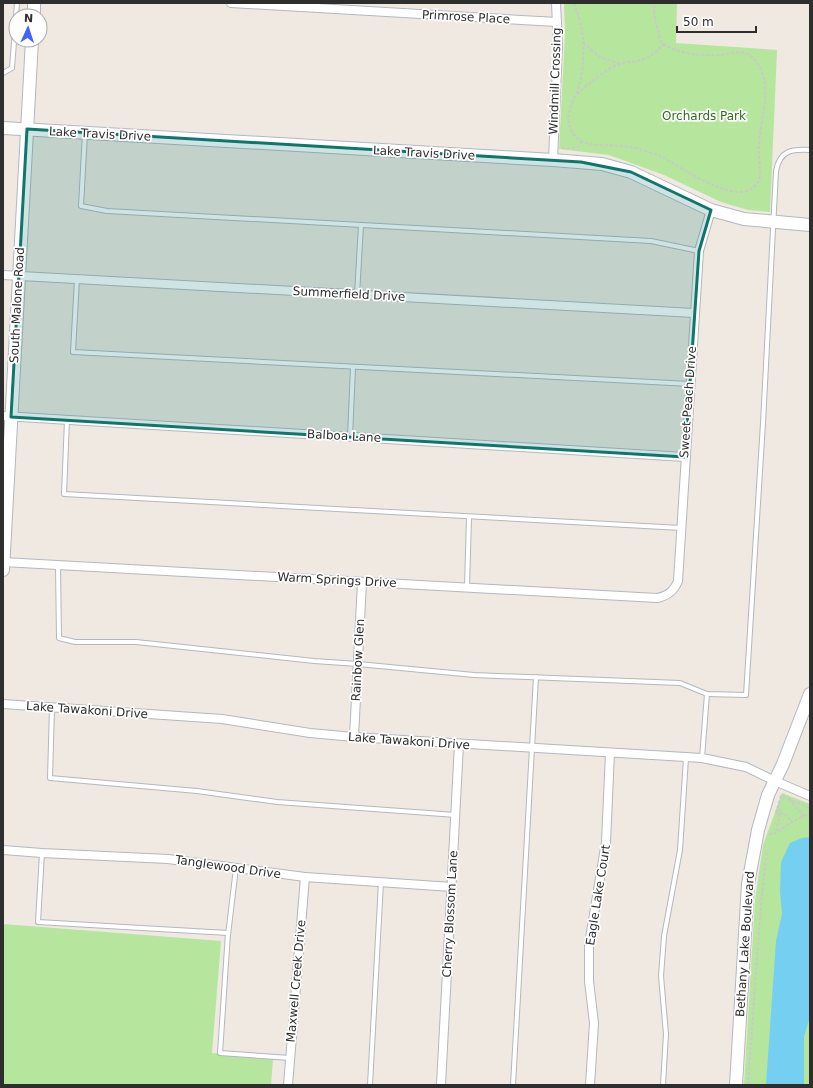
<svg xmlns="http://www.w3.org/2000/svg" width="813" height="1088" viewBox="0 0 813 1088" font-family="'DejaVu Sans',sans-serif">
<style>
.green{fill:#b6e59e}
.water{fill:#75cff0}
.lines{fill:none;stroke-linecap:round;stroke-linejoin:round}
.lane-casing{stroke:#b4b7c1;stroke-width:6}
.street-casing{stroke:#b4b7c1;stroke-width:10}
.secondary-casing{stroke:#b4b7c1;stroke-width:14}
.path{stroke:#c9c9c9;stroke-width:2;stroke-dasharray:3 2;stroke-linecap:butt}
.lane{stroke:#fff;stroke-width:4}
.street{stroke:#fff;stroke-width:8}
.secondary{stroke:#fff;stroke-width:12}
.marked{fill:#0f766e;fill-opacity:0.2;stroke:#0f766e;stroke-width:3;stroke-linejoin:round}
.labels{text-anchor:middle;stroke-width:3.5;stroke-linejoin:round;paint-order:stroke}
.street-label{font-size:12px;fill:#2e2e2e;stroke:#fff}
.park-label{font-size:12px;fill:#2c6e1b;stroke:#fff}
</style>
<rect width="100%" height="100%" fill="#efe9e1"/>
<g class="green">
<path d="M564 3H677L676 43 777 50 770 212 748 210 721 202 664 175 609 155 559 149 565 34Z"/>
<path d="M782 793 810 804V1085H744L755 900 763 845Z"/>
<path d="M3 924 221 941 212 1053 273 1059 271 1085H3Z"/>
</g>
<path class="water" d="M810 837V1017L804 1037V1085H766L776 941 782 914 780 891 781 862 790 843 802 838Z"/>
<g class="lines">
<defs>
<g id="lane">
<path d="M3 73 12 68 17 3"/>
<path d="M85 133 81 206 107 211 651 241 699 251"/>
<path d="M77 279 73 352 690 384"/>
<path d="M357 295 361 225"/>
<path d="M67 420 64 494 681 528"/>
<path d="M350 437 353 367"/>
<path d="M58 565 59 638 75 642H136L314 661 358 664 474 675 680 683 707 694 746 695 763 423 776 171C780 150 792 149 810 150"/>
<path d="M467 587 469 517"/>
<path d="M52 708 50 778 197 791 277 802 456 815"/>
<path d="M702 758 707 694"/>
<path d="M42 853 38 922 228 933 220 1053 290 1058"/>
<path d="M228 935 236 868"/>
<path d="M370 1085 381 882"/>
<path d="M513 1085 536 677"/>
<path d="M663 1085 666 1034 661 976 664 936 680 850 686 758"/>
</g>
<g id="street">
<path d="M231 3 557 22"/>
<path d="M553 160 558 46 556 3"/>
<path d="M3 275 694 313"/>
<path d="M3 416 685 457"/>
<path d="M3 562 657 598C668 596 674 591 678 581L699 251 711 210"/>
<path d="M3 704 222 719 310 733 354 737 702 758 746 767 775 781 810 796"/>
<path d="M354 737 362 582"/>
<path d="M3 850 42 853 168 859 305 877 452 887"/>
<path d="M288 1085 305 877"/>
<path d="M441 1085 459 744"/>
<path d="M590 1085 594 1023 589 981V944L606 842 610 753"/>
</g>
<g id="secondary">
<path d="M34 16V3"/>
<path d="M3 128 553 160 602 164 631 172 711 210 744 219 810 225"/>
<path d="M3 570 32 40"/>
<path d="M736 1085 748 884 758 830 768 795 783 764 810 694"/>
</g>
</defs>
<use href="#lane" class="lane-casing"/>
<use href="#street" class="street-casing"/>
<use href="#secondary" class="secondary-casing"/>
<g class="path">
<path d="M574 3C580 20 585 37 583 56 583 65 582 75 580 83 576 99 562 114 572 132 583 149 605 144 622 146 635 147 651 152 662 157 682 167 736 207 755 186 758 183 760 179 760 175 761 165 758 155 759 145 760 121 772 91 760 68 758 63 753 57 748 54 740 50 729 54 721 55 706 56 691 55 676 50 671 48 664 46 661 41 659 38 659 33 658 30 655 21 653 12 655 3"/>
<path d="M583 43 600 57 620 64"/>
<path d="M577 94C590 83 606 68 623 63 629 61 636 62 641 60 651 57 657 51 664 44"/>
<path d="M562 148H577L582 141"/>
<path d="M789 799 804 816"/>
<path d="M776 813 781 796 810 808"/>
<path d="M780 813 785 814 792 822"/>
<path d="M776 831 780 813 779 804"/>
<path d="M769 834H774L790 823 810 813"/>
<path d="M748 1085 761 904 767 850"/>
</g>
<use href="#lane" class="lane"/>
<use href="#street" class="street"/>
<use href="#secondary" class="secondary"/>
</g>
<path class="marked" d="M27 129 581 162 631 172 711 210 699 251 685 457 11 417Z"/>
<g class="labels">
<g class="street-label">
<text transform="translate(466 17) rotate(3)" y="4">Primrose Place</text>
<text transform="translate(555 81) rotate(-88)" y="4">Windmill Crossing</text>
<text transform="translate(100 134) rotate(3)" y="4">Lake Travis Drive</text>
<text transform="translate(424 153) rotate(3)" y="4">Lake Travis Drive</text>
<text transform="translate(349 294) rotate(3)" y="4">Summerfield Drive</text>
<text transform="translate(17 305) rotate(-87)" y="4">South Malone Road</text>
<text transform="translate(688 402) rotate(-86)" y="4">Sweet Peach Drive</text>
<text transform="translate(344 436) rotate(3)" y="4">Balboa Lane</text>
<text transform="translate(337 580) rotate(3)" y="4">Warm Springs Drive</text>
<text transform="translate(358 660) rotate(-87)" y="4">Rainbow Glen</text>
<text transform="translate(87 710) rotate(4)" y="4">Lake Tawakoni Drive</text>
<text transform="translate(409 741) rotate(4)" y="4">Lake Tawakoni Drive</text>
<text transform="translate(228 867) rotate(8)" y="4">Tanglewood Drive</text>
<text transform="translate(598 895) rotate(-81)" y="4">Eagle Lake Court</text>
<text transform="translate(450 914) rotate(-87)" y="4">Cherry Blossom Lane</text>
<text transform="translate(745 944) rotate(-86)" y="4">Bethany Lake Boulevard</text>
<text transform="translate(296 981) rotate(-85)" y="4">Maxwell Creek Drive</text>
</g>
<g class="park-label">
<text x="704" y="120">Orchards Park</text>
</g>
</g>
<rect width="813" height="1088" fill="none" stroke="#2e2e2e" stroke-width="8"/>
<g transform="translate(28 28) rotate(3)"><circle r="19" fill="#ffffff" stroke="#ababab"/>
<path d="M0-3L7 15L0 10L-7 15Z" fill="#4264fb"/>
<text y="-6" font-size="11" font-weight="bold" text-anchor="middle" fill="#2e2e2e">N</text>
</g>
<path d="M677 26v6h79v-6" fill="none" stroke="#2e2e2e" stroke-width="2"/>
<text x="683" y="26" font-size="12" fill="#2e2e2e" stroke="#ffffff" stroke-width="3" paint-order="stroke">50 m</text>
</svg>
